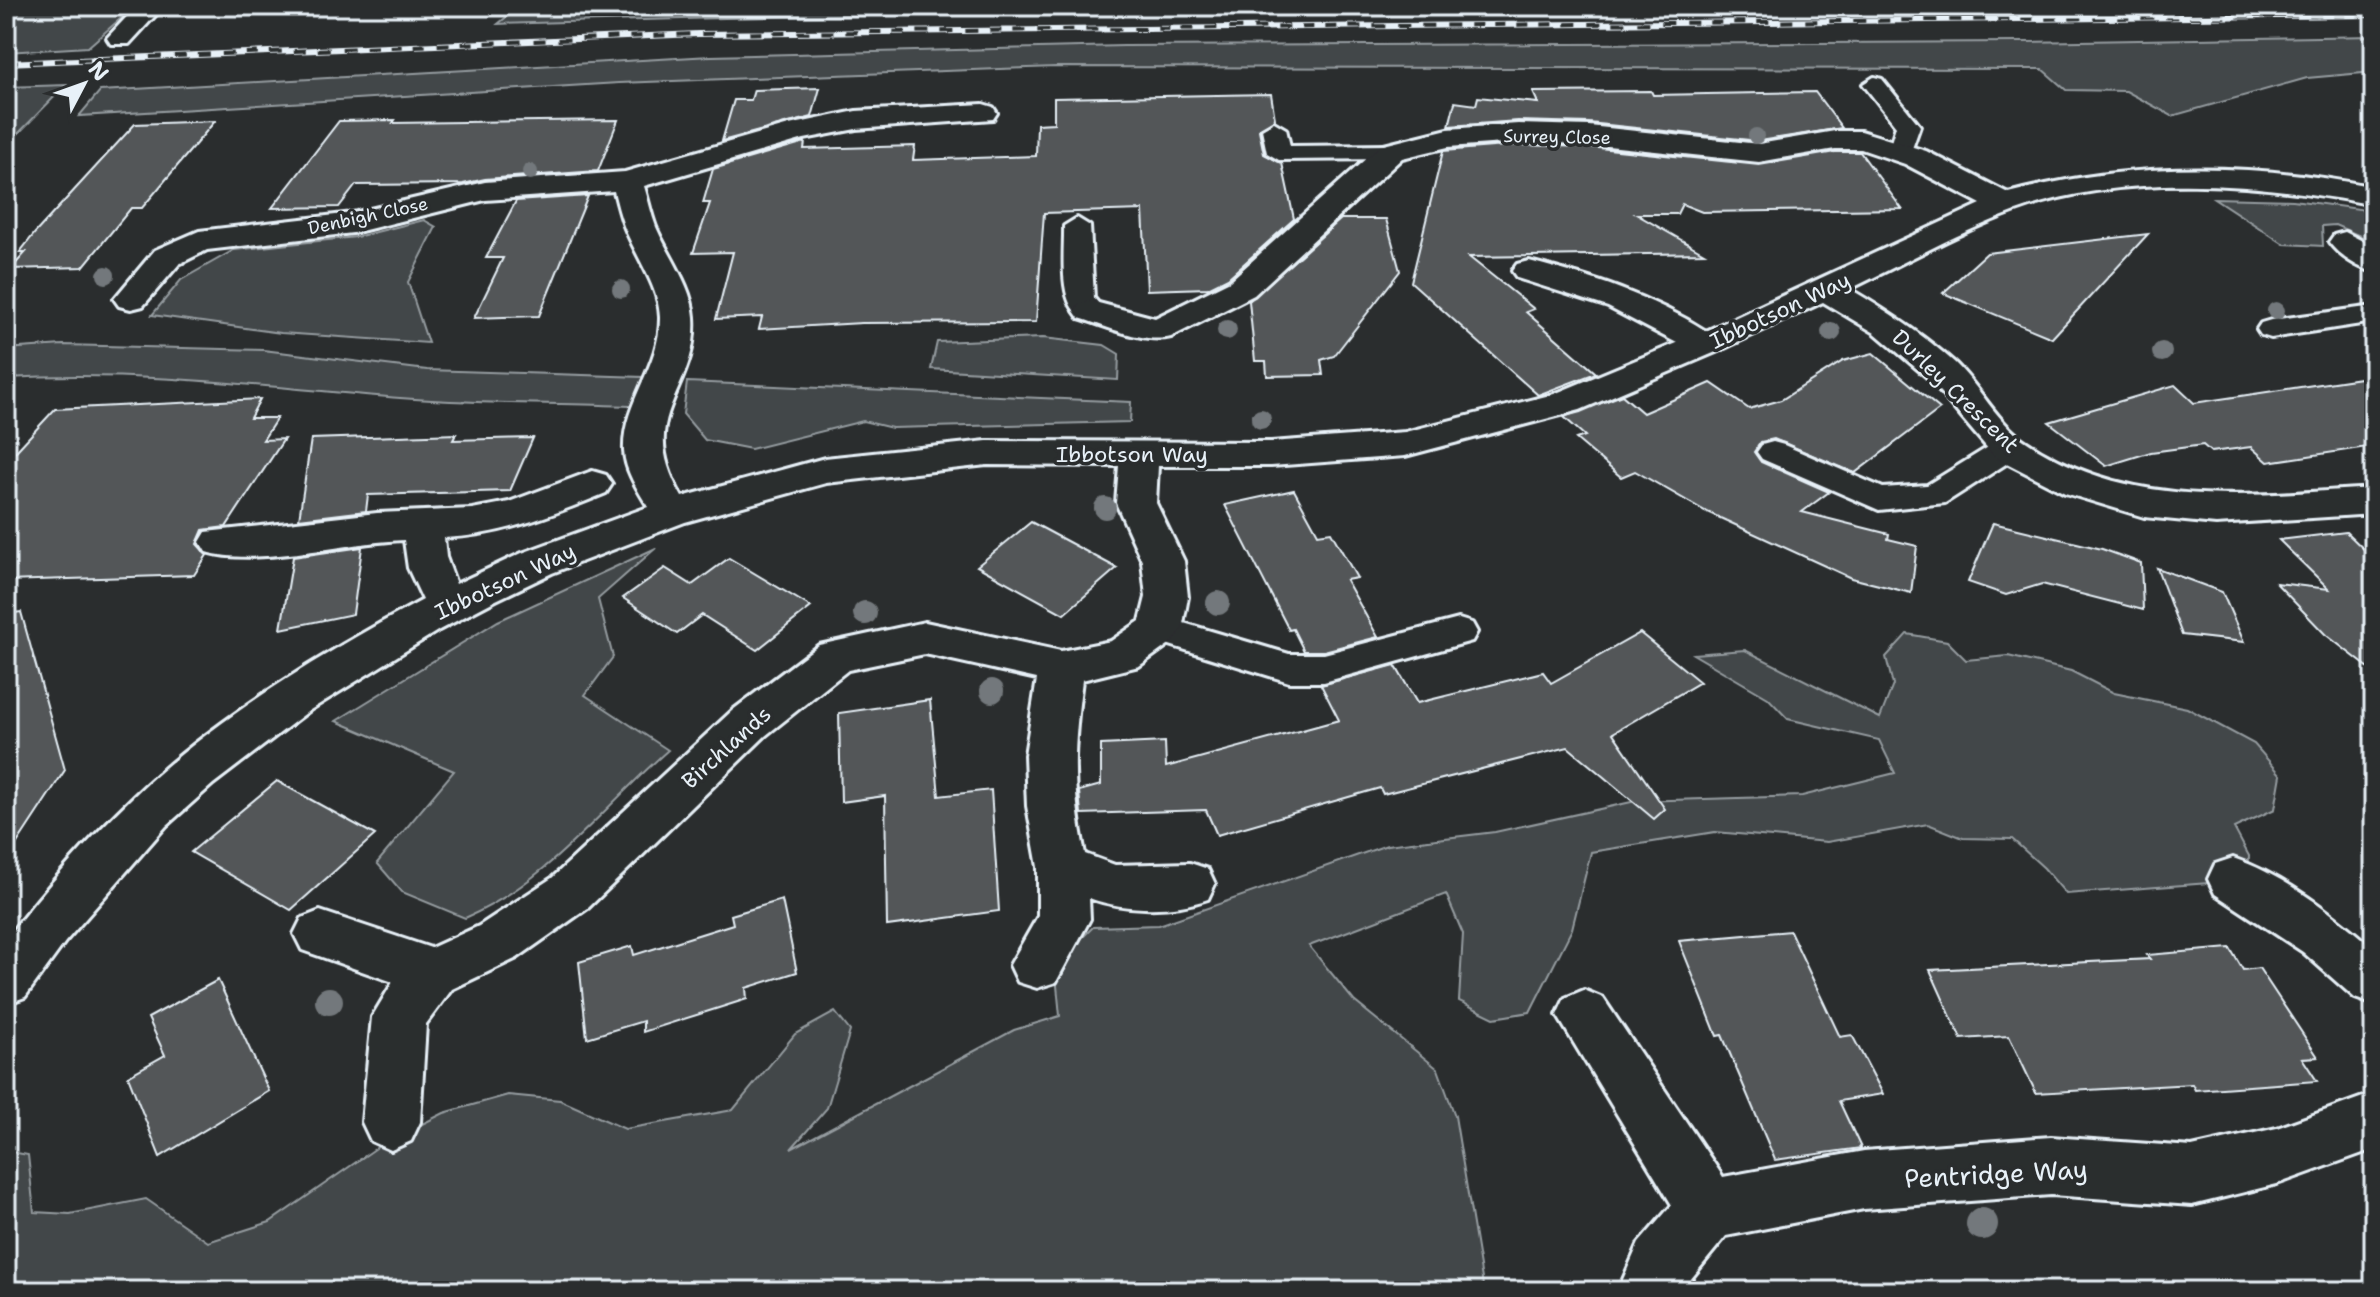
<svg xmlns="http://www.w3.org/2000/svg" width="2380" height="1297" viewBox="0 0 2380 1297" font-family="'Shantell Sans',sans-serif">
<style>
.green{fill:#424648;stroke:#959ca0;stroke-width:2}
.building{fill:#535759;stroke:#e8f1f8;stroke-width:2}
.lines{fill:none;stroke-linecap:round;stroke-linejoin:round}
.lane-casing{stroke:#e8f1f8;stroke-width:6}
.street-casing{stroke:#e8f1f8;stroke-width:6}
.lane{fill:#2a2d2e;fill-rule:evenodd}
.street{fill:#2a2d2e;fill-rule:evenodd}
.rail-casing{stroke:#e8f1f8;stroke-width:6}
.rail{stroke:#2a2d2e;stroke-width:4;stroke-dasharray:12;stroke-linecap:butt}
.tree{fill:#73787b}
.labels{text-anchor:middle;stroke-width:7;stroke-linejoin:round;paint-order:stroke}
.far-street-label{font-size:18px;fill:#e8f1f8;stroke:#2a2d2e}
.street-label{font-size:22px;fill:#e8f1f8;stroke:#2a2d2e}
.near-street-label{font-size:26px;fill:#e8f1f8;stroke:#2a2d2e}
</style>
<rect width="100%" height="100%" fill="#2a2d2e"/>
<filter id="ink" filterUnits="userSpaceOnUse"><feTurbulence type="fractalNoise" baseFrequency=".0125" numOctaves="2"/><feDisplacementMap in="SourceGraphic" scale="16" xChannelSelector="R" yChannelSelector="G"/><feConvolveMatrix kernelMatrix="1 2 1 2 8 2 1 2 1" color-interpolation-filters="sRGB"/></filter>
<g filter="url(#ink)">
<g class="green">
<path d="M6 6H135L88 47 6 52Z"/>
<path d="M520 6H2350C1732 8 1115 5 498 24Z"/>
<path d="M2374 36V72L2307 78 2172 116 2126 91 2066 90 2042 69 1056 67 619 83 79 116 100 91 711 56 1124 46 2022 42Z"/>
<path d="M66 85 6 146V87Z"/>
<path d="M2214 198 2293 200 2374 211V242L2335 225 2322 226 2323 246 2284 244Z"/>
<path d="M424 220 436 227 408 282 428 343 281 333 152 315 181 280 234 250 356 237Z"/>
<path d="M1043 338 1104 345 1119 354 1118 380 931 369 937 342Z"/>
<path d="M63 345 263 350 427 370 643 377 631 406C554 403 476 404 400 398 268 387 138 370 6 378V349Z"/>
<path d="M687 382 1131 402 1130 422 892 428 863 421 751 449 705 440 683 414Z"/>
<path d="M656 548 598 599 613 657 585 695 668 750C602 808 547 883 465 918L402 892 377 863 454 771 336 721 498 621Z"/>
<path d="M1907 634 1947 641 1966 660 2008 656 2071 671 2114 693 2187 708 2254 744 2281 775 2275 809 2234 828 2249 856 2248 880 2066 894 2044 868 2012 839 1963 838 1928 824 1827 842 1715 832 1591 852 1572 929 1530 1012 1494 1018 1459 1001 1463 934 1446 894 1309 946 1354 1001 1438 1069 1455 1116 1484 1291H6V1151L28 1155 34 1212 70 1214 146 1199 208 1242 270 1222 382 1144 444 1113 508 1095 560 1100 625 1129 733 1110 795 1034 835 1012 850 1031 827 1108 791 1149 1014 1030 1060 1016 1055 965 1093 927 1159 925 1387 845 1495 832 1636 801 1802 796 1895 773 1879 740 1788 719 1768 698 1693 654 1745 650 1880 718 1893 685 1886 657Z"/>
</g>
<g class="building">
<path d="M820 88 812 117 722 141 734 100H751L754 90Z"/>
<path d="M1651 91 1653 95 1815 92 1842 128 1759 141 1589 123 1518 121 1449 126 1455 102 1476 105 1478 97 1538 103 1533 92Z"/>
<path d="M1271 94 1275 119 1259 130 1264 154 1282 163 1294 219 1228 278 1208 288 1147 290 1143 210 1044 213 1036 322 862 323 759 329 762 317 716 319 733 252 693 253 710 203H703L713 169 805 142 804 149 915 146 913 160 1036 156 1037 124 1054 123V98Z"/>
<path d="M395 120 393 123 618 120 598 171 485 179 463 184 356 185 339 207 272 208 339 121Z"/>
<path d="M215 121 142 208H131L83 267 11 269 26 252H20L35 233 135 124Z"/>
<path d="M1518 145 1589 147 1759 165 1835 152H1860L1902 209 1702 212 1682 204 1677 214H1636L1704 253 1469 257 1534 309 1526 312 1596 373 1538 395 1411 282 1443 151Z"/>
<path d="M588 196 539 316 474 318 503 258H486L516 201Z"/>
<path d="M1341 219H1386L1400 271 1334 356 1321 360 1323 375 1267 376 1266 361H1255L1249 301Z"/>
<path d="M2148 234 2052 338 1943 293 1987 253Z"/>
<path d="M1873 353 1940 409 1855 473 1774 439 1761 442 1754 452 1761 462 1829 492 1802 512 1889 534 1888 539 1917 546 1911 593 1851 578 1705 511 1635 471 1621 477 1576 439 1585 436 1564 417 1622 395 1643 413 1711 383 1749 409 1781 400 1843 361Z"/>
<path d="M2374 376V446L2268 462 2251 447 2211 452 2203 445 2151 452 2106 466 2049 422 2175 385 2194 403Z"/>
<path d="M260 399 250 418H277L263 440 284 439 226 527 203 530 197 544 207 555 194 575 6 581V462L55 409Z"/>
<path d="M456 434 453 440 533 438 510 491 368 495 366 511 299 519 311 439Z"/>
<path d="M1294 490 1318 534 1331 532 1357 578 1346 580 1378 637 1324 651H1304L1293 629 1289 630 1225 505Z"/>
<path d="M1031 522 1117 568 1064 614 977 566Z"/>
<path d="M1993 523 2102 549 2141 563 2143 610 2042 584 2006 595 1968 582Z"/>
<path d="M2346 532 2374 559V672L2325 634 2276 583 2329 589 2279 540Z"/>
<path d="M362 547 353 614 281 629 293 557Z"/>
<path d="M729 558 811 607 757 650 702 615 677 634 623 598 665 568 692 585Z"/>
<path d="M2157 568 2222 592 2244 642 2182 635Z"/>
<path d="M21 612 65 770 6 860V614Z"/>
<path d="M1640 633 1700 682 1613 733 1665 809 1654 819 1568 747 1383 794 1380 788 1217 835 1206 810 1081 814 1079 791 1101 785V745L1165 742 1166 767 1339 720 1321 685 1395 665 1417 703 1543 672 1551 683Z"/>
<path d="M930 700 939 796 991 790 999 911 887 926 885 796 841 802 839 713Z"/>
<path d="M277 781 375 835 291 910 191 852Z"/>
<path d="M782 900 797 972 746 988 747 999 643 1032V1021L587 1038 579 962 632 946 634 955 733 924 731 915Z"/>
<path d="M1790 931 1840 1037 1852 1035 1883 1094 1839 1101 1861 1148 1775 1160 1722 1035 1717 1036 1679 941Z"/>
<path d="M2230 948 2243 970 2259 968 2318 1057 2302 1058 2317 1081 2195 1090 2192 1084 2036 1093 2009 1036 1961 1039 1930 970 2150 959 2147 955Z"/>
<path d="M218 980 269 1091 160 1157 128 1076 165 1055 148 1018Z"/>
</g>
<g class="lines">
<defs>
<g id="lane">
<path d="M1874 77 1882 79 1920 126 1909 157 1900 159 1888 152 1896 126 1863 84Z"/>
<path d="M1274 122 1286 129 1290 146 1391 145 1403 152 1391 159 1279 160 1267 153 1262 129Z"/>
<path d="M1077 218 1090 226 1094 298 1105 311 1101 317C1054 329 1065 254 1064 226Z"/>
<path d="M2374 306V322L2271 338 2261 335 2257 329 2261 323 2271 320Z"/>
<path d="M2009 438 2020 441 2025 448 2020 455 1945 503 1879 510 1762 459 1757 452 1762 445 1773 442 1784 445 1883 488 1927 485 1998 441Z"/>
<path d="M1160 616 1289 654H1324L1459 619 1472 623 1477 632 1472 641 1324 682H1289L1147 638 1142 629 1147 620Z"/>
</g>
<g id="street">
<path d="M137 6H164L129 44H111L107 38Z"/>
<path d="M983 104 993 107 997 113 993 119 856 129 804 139 644 186C648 199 651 214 656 227 668 255 692 286 694 317 699 393 633 413 682 497L825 458 987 441 1271 442 1405 432 1554 394 1677 343 1608 307 1517 278 1512 271 1517 264 1529 261C1592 277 1651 296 1706 331L1981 204 1905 164 1861 149H1835L1759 162 1589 144 1518 142 1448 147 1402 158 1254 295 1171 337C1144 344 1106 326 1079 318L1074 311 1079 304 1091 301 1155 318 1230 281 1380 146 1448 129 1518 124 1589 126 1759 144 1835 131H1861L1926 151 2008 193C2129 161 2252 162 2374 187V205C2265 183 2123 171 2016 211 1959 232 1904 263 1850 289 1887 311 1923 334 1955 363 1979 386 1997 422 2024 440 2130 512 2254 495 2374 488V514L2216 524 2144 517 2065 493 1995 457 1929 379 1875 333 1823 302 1716 352 1580 410 1405 456 1271 466H1158L1156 503 1184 561 1188 597 1182 629 1175 640 1139 666 1082 680C1073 748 1071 786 1085 854L1115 865 1190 863 1208 869 1215 884 1208 899C1172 912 1125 911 1089 898L1090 919 1056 982 1037 988 1018 982 1010 965 1038 916V867L1027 806 1025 755 1037 679 925 654 848 670 765 736 588 908 517 958 452 989 426 1024 420 1122 411 1141 391 1150 371 1141 362 1122 372 1017 393 982 302 950 294 934 302 918 320 911 431 948 479 926 552 878 733 710 819 645 925 622 1061 651 1111 641 1140 621 1146 597 1142 561 1116 503 1119 466 987 465 826 483 685 522 552 573 496 600 439 630 310 710 213 784 166 826 65 942 25 997 6 1004V939C44 890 87 841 132 798 210 722 326 651 423 600L408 568 404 540C346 542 259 567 206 552L200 542 206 532 377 513 472 509 509 502 592 471 606 475 612 484 606 493C552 515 503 535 444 538L446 557 456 584 522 553 648 507C638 490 625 471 624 451 622 403 661 366 660 317 659 286 635 255 624 226 620 215 617 203 614 191L485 200 353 233 207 250 179 264 143 306 131 309 119 306 114 299 155 250 199 231 353 213 485 182 625 172 789 125 856 111Z"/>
<path d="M2345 232 2374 247V272C2358 268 2339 256 2329 242L2334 235Z"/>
<path d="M2233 858C2284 875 2333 914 2374 949V1005L2355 998 2303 952 2215 894 2208 879 2215 864Z"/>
<path d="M1584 990 1603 998 1723 1177 1864 1151 2051 1137 2192 1147 2277 1128 2374 1093V1149L2277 1184 2192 1205 2051 1195 1864 1209 1726 1236 1681 1291H1618L1639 1243 1672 1205 1557 1015 1565 998Z"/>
</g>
</defs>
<use href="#lane" class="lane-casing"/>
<use href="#street" class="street-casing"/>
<use href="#lane" class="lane"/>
<use href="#street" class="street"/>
<defs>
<path id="rail" d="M6 63 698 34 2374 15"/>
</defs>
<use href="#rail" class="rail-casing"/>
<use href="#rail" class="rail"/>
</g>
<g class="tree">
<circle cx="1756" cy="136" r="8"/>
<circle cx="530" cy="172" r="8"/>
<circle cx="106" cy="275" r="9"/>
<circle cx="621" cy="289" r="9"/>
<circle cx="2276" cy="311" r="9"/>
<circle cx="1227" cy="330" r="10"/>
<circle cx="1831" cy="332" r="10"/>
<circle cx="2162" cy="352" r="10"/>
<circle cx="1261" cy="419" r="10"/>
<circle cx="1105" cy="508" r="11"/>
<circle cx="1218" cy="603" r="12"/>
<circle cx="865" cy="613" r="12"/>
<circle cx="992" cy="691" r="12"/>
<circle cx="329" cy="1001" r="14"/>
<circle cx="1982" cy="1224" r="16"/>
</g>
</g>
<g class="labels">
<g class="far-street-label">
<text transform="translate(1557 137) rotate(1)" y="6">Surrey Close</text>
<text transform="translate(368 216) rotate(-12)" y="6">Denbigh Close</text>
</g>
<g class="street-label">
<text transform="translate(1780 310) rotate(-25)" y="8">Ibbotson Way</text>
<text transform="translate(1956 391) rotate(44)" y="8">Durley Crescent</text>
<text x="1132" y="462">Ibbotson Way</text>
<text transform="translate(505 581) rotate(-25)" y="8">Ibbotson Way</text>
<text transform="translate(726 747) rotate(-42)" y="8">Birchlands</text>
</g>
<g class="near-street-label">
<text transform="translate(1996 1174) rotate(-3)" y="9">Pentridge Way</text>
</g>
</g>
<rect width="2380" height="1297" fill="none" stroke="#2a2d2e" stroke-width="32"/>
<rect x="16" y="16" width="2348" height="1265" fill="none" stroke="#e8f1f8" stroke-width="3" filter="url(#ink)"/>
<g transform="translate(84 84) rotate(49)" stroke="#2a2d2e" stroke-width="6" paint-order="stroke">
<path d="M0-6L14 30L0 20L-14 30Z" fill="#e8f1f8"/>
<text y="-12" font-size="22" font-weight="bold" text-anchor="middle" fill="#e8f1f8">N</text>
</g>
</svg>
